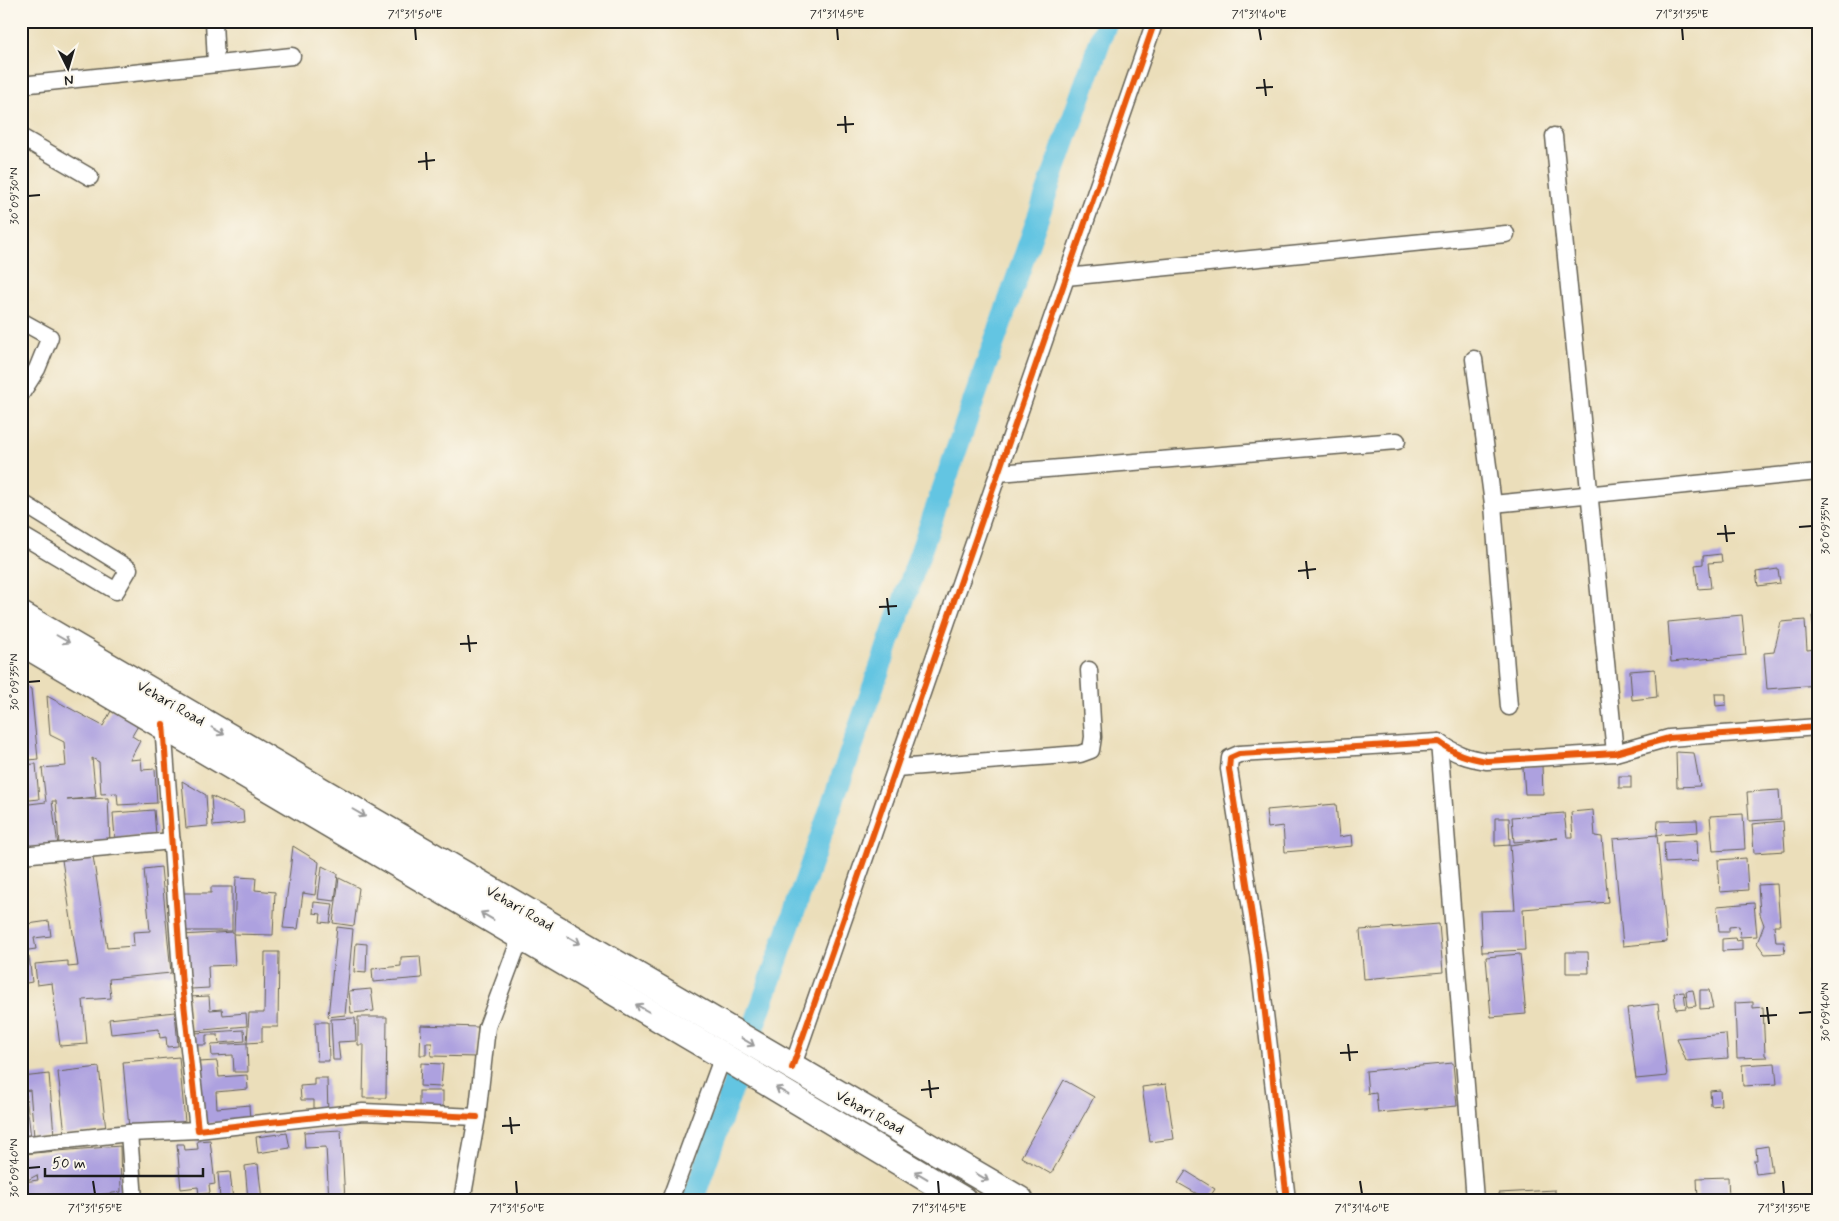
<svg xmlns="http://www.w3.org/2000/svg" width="1839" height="1221" viewBox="0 0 1839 1221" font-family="Mynerve,sans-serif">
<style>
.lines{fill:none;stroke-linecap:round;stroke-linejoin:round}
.canal{stroke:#64c5e2;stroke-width:22}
.building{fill:#ada1df;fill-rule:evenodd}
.street-casing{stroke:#646053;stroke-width:19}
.primary-casing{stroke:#646053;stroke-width:29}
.street{stroke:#fff;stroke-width:16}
.primary{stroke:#fff;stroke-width:26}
.cycleway-casing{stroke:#fbf7ec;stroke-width:9}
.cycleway{stroke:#e8590c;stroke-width:6}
.oneway{stroke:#999}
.ticks{fill:none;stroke:#1c1c1c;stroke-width:2}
.labels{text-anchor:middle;stroke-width:4;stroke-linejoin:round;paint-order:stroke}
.street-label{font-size:15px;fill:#1c1c1c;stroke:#fbf7ec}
.neatline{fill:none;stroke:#1c1c1c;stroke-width:2}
.ticks-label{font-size:12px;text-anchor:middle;fill:#1c1c1c}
</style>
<rect width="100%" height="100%" fill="#fbf7ec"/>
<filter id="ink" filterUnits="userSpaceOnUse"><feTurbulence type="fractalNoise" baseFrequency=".02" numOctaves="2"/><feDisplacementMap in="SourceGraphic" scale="10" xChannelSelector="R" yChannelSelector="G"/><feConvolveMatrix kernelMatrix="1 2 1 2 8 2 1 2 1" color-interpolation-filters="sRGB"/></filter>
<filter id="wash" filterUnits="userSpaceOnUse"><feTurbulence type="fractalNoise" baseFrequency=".0096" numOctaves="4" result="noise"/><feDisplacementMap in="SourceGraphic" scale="20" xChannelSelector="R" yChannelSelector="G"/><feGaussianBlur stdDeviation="1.12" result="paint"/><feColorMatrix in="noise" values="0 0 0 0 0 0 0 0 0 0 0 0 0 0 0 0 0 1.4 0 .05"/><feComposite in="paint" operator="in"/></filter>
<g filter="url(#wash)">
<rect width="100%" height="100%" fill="#ebdeba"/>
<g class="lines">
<path class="canal" d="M693 1200 1107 21"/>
</g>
<g id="blocks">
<g class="building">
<path d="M1721 554 1722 562 1708 563 1711 588 1698 589 1695 565 1703 564V556Z"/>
<path d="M1778 569 1780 583 1758 586 1756 572Z"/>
<path d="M1742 615 1746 655 1671 662 1668 622Z"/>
<path d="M1812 616H1818V685L1767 689 1764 653 1774 652 1781 622 1805 620 1807 650 1816 649Z"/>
<path d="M1655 669 1657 697 1632 700 1630 671Z"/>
<path d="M21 682 31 689 38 759 21 761Z"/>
<path d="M1715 694H1726V705L1716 706Z"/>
<path d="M47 696 103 726 112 709 139 724 132 736 140 741 130 760 141 759 142 770 155 769 157 803 118 805 117 793 101 794 99 762 92 758 96 797 67 800 108 798 110 842 59 845 56 801H52L58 846 21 851V805L46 802 42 768 66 766 64 742 50 735Z"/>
<path d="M1676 752 1694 753 1700 786 1677 787Z"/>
<path d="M36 764 39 799 21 801V765Z"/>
<path d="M1542 765 1543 794H1525L1523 767Z"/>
<rect x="1619" y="776" width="12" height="12"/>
<path d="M182 781 206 795 208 826 186 828Z"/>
<path d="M1779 790 1781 819 1749 821 1747 792Z"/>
<path d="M211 796 243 811 244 823 213 826Z"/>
<path d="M1336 804 1339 837 1352 835 1353 846 1285 852 1283 826 1268 828 1266 810Z"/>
<path d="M154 810 156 835 115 839 113 813Z"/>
<path d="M1593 810 1595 836 1602 837 1608 902 1523 909 1525 950 1482 952 1480 911 1515 910 1510 845 1558 838 1514 842 1512 817 1564 813 1567 837H1573L1571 812Z"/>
<path d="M1743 814 1745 849 1713 851 1710 816Z"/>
<path d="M1495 818H1509L1510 845 1495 846Z"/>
<path d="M1697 820 1698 832 1657 835 1658 821Z"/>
<path d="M1783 821 1785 851 1754 853 1752 824Z"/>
<path d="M1657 835 1667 942 1623 946 1613 839Z"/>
<path d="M1697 840 1698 861 1665 863 1664 842Z"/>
<path d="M293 846 319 862 315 895 303 893 298 929 283 928Z"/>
<path d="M93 856 107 948 134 946 133 932 150 931 144 869 161 867 171 973 109 979 111 998 83 1000 87 1044 60 1046 52 983 37 985 35 964 68 961V967L78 966 62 860Z"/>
<path d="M1746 858 1748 890 1720 892 1718 860Z"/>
<path d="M322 866 338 874 335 901 318 899Z"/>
<path d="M236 877 256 878 255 890 275 892 273 935 234 934Z"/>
<path d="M339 878 359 888 354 926 333 923Z"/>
<path d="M1777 884 1780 925H1774L1776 942H1784L1785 953 1765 954 1757 943 1764 925 1760 914 1758 885Z"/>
<path d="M211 887H232V931H181V893H211Z"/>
<path d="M314 902 333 904 330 923 320 922 321 914 313 913Z"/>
<path d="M1754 903 1757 936 1740 937 1739 926 1729 927V932H1719L1717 906Z"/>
<path d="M49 921 51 936 34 938 36 949 21 951V925Z"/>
<path d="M1439 924 1443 972 1364 979 1360 930Z"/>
<path d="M337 927 353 929 345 1015 328 1017Z"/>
<path d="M233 932 235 965 208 966 209 988 191 989 189 968H184L182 935Z"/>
<path d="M1735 938 1736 941 1742 940V950L1722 951V939Z"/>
<path d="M356 943 367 944 366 973 354 972Z"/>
<path d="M1818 943V982H1814L1811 944Z"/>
<path d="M265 952H279L278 1027H262V1042L247 1043 248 1072H234L233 1055 212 1056 211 1045 247 1043 249 1013H264Z"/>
<path d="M1566 952H1588L1589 973H1566Z"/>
<path d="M1520 954 1526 1014 1491 1017 1486 957Z"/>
<path d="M29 956 32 982 21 984V957Z"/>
<path d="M420 956 422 978 373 982 372 969 401 966V957Z"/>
<path d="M371 989 374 1011 351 1013 349 991Z"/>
<path d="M1693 990 1696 1006 1688 1007 1686 991Z"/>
<path d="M1700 990H1709L1713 1008 1700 1009Z"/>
<path d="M1684 992 1686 1008 1676 1009 1674 993Z"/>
<path d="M209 996 210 1010 222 1009 223 1015 246 1013 247 1026 193 1031 189 997Z"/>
<path d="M1753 1002V1008L1763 1007 1765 1055 1768 1057 1737 1058 1735 1003Z"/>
<path d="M1658 1004 1667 1076 1636 1079 1627 1008Z"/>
<path d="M175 1012 178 1046 167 1047 166 1037 160 1038 159 1029 111 1034 109 1019Z"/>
<path d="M358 1017H387L386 1098H363L364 1045H358Z"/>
<path d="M355 1018 356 1041 338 1042 340 1060H333L331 1019Z"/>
<path d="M315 1022H328L329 1061H317Z"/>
<path d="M421 1025 478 1027 477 1057 431 1056 432 1043H426V1055H420Z"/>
<path d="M244 1030 245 1041 219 1043 218 1035H206V1045H195L194 1033Z"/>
<path d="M1726 1034 1728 1058 1686 1061 1677 1038Z"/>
<path d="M179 1057 185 1122 129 1128 123 1062Z"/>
<path d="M217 1061 219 1077 247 1075 248 1089 216 1092 217 1108 249 1105 250 1120 203 1124 198 1062Z"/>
<path d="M421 1063 443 1064 441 1087 420 1086Z"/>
<path d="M1453 1063 1457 1106 1378 1113 1376 1093 1368 1094 1366 1071Z"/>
<path d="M1775 1063 1777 1084 1743 1086 1742 1065Z"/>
<path d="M99 1067 106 1129 65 1134 58 1072Z"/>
<path d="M49 1074 54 1135 34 1137 30 1090 22 1091V1077Z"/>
<path d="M314 1078H327L328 1114 314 1115V1100H301L300 1086 314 1085Z"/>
<path d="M1064 1080 1094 1097 1051 1174 1021 1157Z"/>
<path d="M1166 1084 1174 1139 1150 1142 1142 1087Z"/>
<path d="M1720 1090 1721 1105 1711 1106 1710 1091Z"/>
<rect x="419" y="1091" width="24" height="19"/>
<path d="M21 1095H26L31 1138 21 1139Z"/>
<path d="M341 1130 345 1200H329L326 1147 305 1148 304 1132Z"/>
<path d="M287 1133 290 1148 258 1153 256 1137Z"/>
<path d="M210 1140 215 1184 209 1185 210 1193 199 1195 198 1187 181 1189 177 1144H184L185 1150 198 1149 197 1141Z"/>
<path d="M120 1146 121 1192 59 1200H22L21 1182H24L21 1154ZM37 1175 38 1180 24 1182Z"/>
<path d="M1768 1146 1772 1172 1756 1174 1754 1160H1757L1756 1148Z"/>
<path d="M258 1164 262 1200H248L245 1166Z"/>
<path d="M1186 1171 1215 1189 1208 1200 1178 1183Z"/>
<path d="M230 1172 233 1200H220L218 1173Z"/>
<path d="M1728 1177 1729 1199 1698 1200 1697 1178Z"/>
<path d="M1555 1190V1200H1500L1499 1193Z"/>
<path d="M202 1196 203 1200H175V1198Z"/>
</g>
</g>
</g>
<g filter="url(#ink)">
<use href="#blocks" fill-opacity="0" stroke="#646053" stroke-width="1"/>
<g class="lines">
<defs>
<g id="street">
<path d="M214 21 216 64"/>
<path d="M21 85 292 56"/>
<path d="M1554 136 1615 753"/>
<path d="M21 137 90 177"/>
<path d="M1066 277 1506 234"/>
<path d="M21 321 50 337 37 369 21 394"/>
<path d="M1474 359 1493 504 1509 707"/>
<path d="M998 473 1397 441"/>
<path d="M21 502 129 569 116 591 21 535"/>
<path d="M1493 504 1818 472"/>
<path d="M163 724 182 985 198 1130 363 1112 477 1117"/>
<path d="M1439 742 1475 1200"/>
<path d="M896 768 1080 754 1091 750 1093 737 1089 670"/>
<path d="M21 855 172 841"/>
<path d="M792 1068 1155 21"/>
<path d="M129 1133 134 1200"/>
<path d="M21 1145 129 1133 198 1130"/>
<path d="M462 1200 477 1117 487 1027 521 936"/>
<path d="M670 1200 723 1056"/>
<path d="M1287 1200 1258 954 1229 769 1230 758 1239 754 1439 742C1455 754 1467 758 1487 761L1615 753 1669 738 1818 727"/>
</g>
<g id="primary">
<path d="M21 615 1020 1200"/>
<path d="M21 642 723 1056 963 1200"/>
</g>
</defs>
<use href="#street" class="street-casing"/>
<use href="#primary" class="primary-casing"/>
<use href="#street" class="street"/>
<use href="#primary" class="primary"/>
<defs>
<g id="cycleway">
<path d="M163 724 182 985 198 1130 363 1112 477 1117"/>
<path d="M792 1068 1155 21"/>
<path d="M1287 1200 1258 954 1229 769 1230 758 1239 754 1439 742C1455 754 1467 758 1487 761L1615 753 1669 738 1818 727"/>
</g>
</defs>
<use href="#cycleway" class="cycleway-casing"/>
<use href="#cycleway" class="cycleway"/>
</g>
<defs><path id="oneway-shaft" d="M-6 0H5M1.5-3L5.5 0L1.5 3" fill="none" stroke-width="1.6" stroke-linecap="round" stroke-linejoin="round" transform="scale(1.25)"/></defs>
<g class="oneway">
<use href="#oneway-shaft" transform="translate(63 639) rotate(30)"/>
<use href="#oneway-shaft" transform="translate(218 731) rotate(30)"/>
<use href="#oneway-shaft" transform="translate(359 813) rotate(30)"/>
<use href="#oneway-shaft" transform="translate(487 916) rotate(-149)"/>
<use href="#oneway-shaft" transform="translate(574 940) rotate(30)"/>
<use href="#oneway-shaft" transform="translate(642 1008) rotate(-150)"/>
<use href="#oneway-shaft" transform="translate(748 1042) rotate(31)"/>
<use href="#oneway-shaft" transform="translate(782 1091) rotate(-149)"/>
<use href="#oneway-shaft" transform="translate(921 1175) rotate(-149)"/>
<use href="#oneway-shaft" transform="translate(982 1177) rotate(31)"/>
</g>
</g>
<path class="ticks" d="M415 28 416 40M837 28 838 40M1259 28 1261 40M1682 28 1683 40M1264 79 1266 96M1256 88 1273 87M845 116 846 133M837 125 854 124M426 152 427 170M418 162 435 160M28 196 40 195M1725 525 1727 542M1799 527 1812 526M1717 534 1735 533M1306 561 1308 579M1298 571 1316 569M887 598 889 615M879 607 897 606M468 635 470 652M460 644 477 643M28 682 40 681M1767 1007 1769 1024M1799 1013 1812 1012M1760 1016 1777 1015M1348 1044 1350 1061M1340 1053 1358 1052M929 1080 931 1098M921 1090 939 1088M510 1117 512 1134M502 1126 520 1125M28 1168 40 1167M93 1181 95 1194M516 1181 517 1194M938 1181 939 1194M1360 1181 1362 1194M1783 1181 1784 1194"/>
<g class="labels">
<g class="street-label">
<text transform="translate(171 703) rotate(30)" y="5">Vehari Road</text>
<text transform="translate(520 908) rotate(30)" y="5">Vehari Road</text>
<text transform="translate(870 1112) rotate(29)" y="5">Vehari Road</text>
</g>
</g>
<rect width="1839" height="1221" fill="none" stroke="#fbf7ec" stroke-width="55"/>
<g transform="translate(68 68) rotate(175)" stroke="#fbf7ec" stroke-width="4" paint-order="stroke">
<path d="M0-4L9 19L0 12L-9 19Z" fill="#1c1c1c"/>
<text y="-8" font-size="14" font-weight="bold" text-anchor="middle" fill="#1c1c1c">N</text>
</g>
<path d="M45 1168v8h158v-8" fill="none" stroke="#1c1c1c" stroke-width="2.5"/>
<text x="52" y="1168" font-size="15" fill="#1c1c1c" stroke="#fbf7ec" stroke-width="4" paint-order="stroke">50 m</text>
<rect x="28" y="28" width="1784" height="1166" class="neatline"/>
<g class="ticks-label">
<text x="415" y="18">71°31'50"E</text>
<text x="837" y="18">71°31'45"E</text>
<text x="1259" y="18">71°31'40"E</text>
<text x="1682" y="18">71°31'35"E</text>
<text transform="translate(14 196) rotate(-90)" y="4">30°09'30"N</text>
<text transform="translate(1825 526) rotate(-90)" y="4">30°09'35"N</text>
<text transform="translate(14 682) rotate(-90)" y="4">30°09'35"N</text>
<text transform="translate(1825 1012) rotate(-90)" y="4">30°09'40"N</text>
<text transform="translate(14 1168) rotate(-90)" y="4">30°09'40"N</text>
<text x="95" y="1212">71°31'55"E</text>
<text x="517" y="1212">71°31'50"E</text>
<text x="939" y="1212">71°31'45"E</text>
<text x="1362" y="1212">71°31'40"E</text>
<text x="1784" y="1212">71°31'35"E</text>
</g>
</svg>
